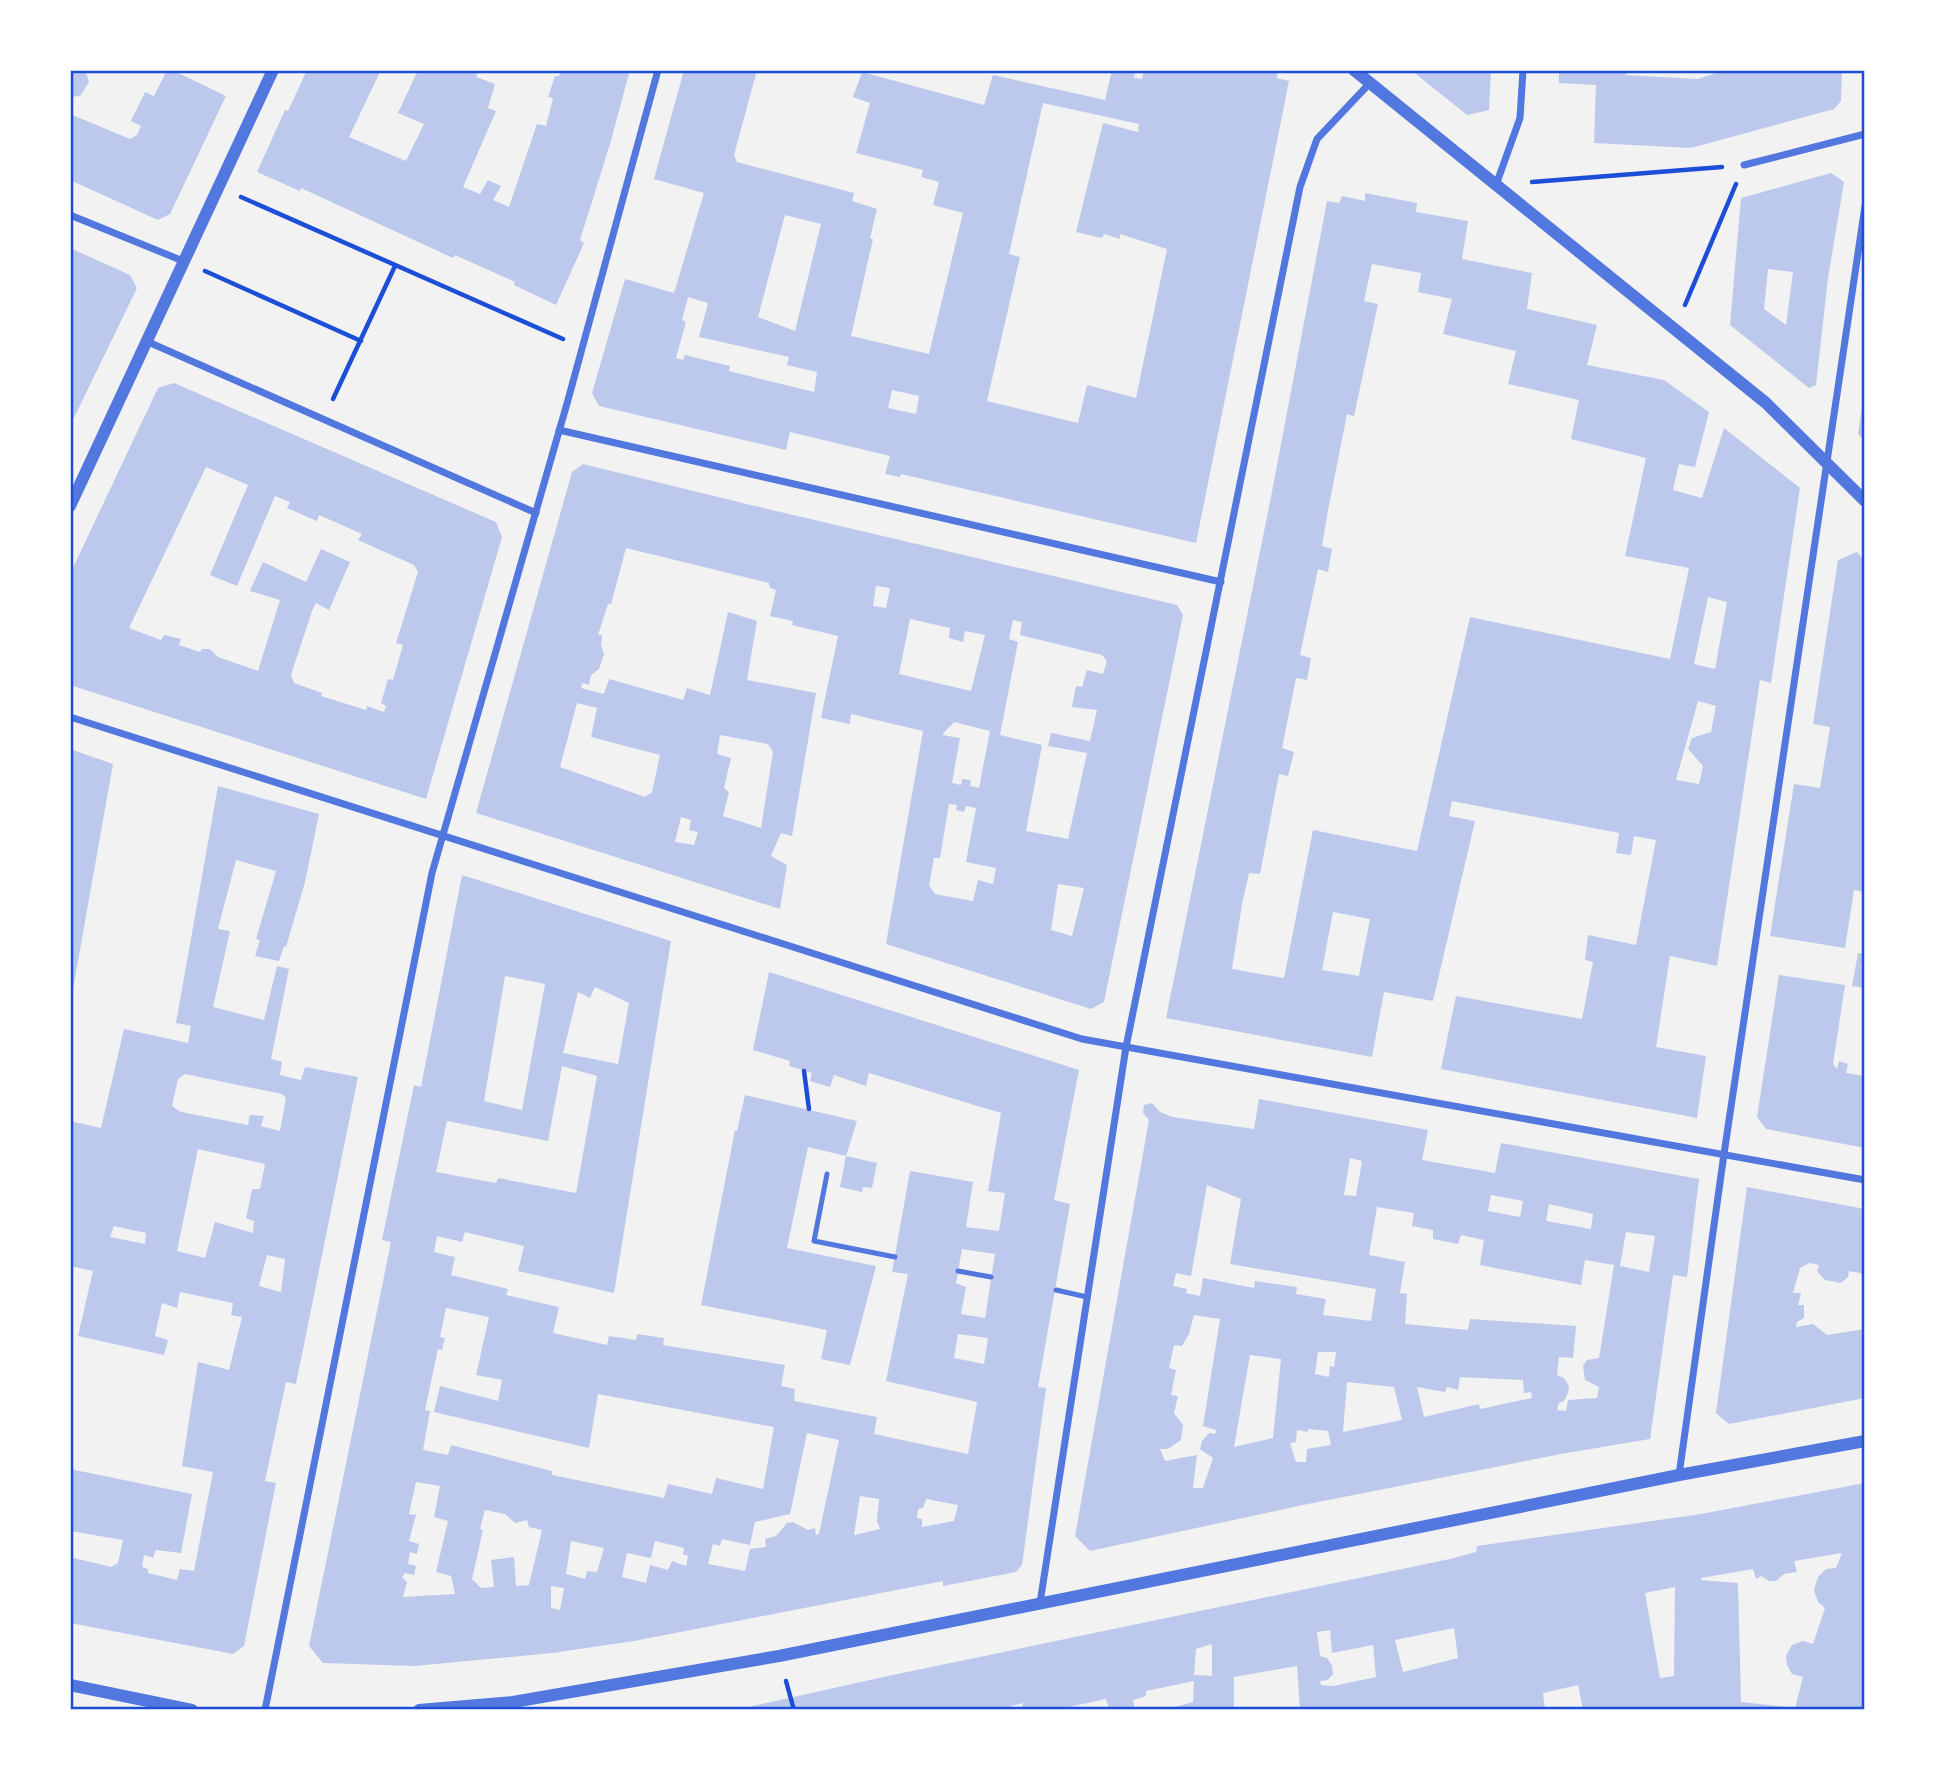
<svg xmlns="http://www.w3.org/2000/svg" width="1935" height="1780" viewBox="0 0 1935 1780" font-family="Commissioner,sans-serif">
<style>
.building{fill:#bdc9ec;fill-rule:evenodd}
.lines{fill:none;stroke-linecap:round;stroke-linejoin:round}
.path{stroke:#1d4ed8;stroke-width:4.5}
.service{stroke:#5277de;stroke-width:5}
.minor{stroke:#5277de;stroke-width:7}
.tertiary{stroke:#5277de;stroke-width:12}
.neatline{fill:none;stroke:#1d4ed8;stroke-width:2.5}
</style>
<rect width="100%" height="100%" fill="#f2f2f2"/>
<g class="building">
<path d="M70 70H82L87 75 89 82 80 96 70 97Z"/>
<path d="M167 70H172L226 96 170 214 158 220 70 180V114L130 139 137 135 141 126 131 121 145 92 154 96Z"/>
<path d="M307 70H381L349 137 406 161 424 124 398 113 418 70H479L476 77 495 84 488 108 496 111 463 187 480 194 488 180 501 186 493 200 509 207 537 124 546 126 553 98 548 97 555 76H559L561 70H630L610 144 580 240 584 243 556 305 514 285 515 282 455 255 453 258 301 188 300 191 257 172 285 110 288 111Z"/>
<path d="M684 70H757L734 155 737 162 854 193 852 201 877 209 870 238 873 239 851 336 929 354 963 213 933 205 939 182 921 177 923 170 856 153 870 103 853 97 862 72 984 105 993 75 1105 100 1112 70H1135L1134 78 1142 79 1144 70H1278L1277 78 1289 81 1196 543 901 474 900 477 885 474 890 456 790 432 786 450 599 406 592 393 625 279 674 293 704 193 654 179ZM1043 103 1139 124 1138 132 1103 123 1076 232 1102 238 1104 234 1120 239V234L1167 249 1136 398 1087 385 1078 423 987 401 1020 257 1009 254ZM785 215 821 224 795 331 758 317ZM688 297 708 303 699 337 789 357 787 365 817 372 814 392 729 371 730 366 685 355 683 360 676 358 686 322 682 320ZM892 390 919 396 916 414 888 408Z"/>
<path d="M1411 70H1491L1489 110 1467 115Z"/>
<path d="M1559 70H1626V75L1698 79 1725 70H1842L1841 101 1834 109 1691 148 1594 143 1596 85 1559 83Z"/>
<path d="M1831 173 1844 182 1828 278 1816 385 1809 388 1730 325 1741 198ZM1768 269 1793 272 1786 325 1764 309Z"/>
<path d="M1365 193 1417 203 1416 212 1468 221 1462 259 1532 273 1527 309 1597 325 1587 365 1664 380 1709 412 1695 467 1679 464 1673 490 1702 498 1724 428 1800 488 1771 683 1760 680 1717 966 1670 956 1656 1047 1706 1056 1697 1118 1441 1069 1456 996 1582 1019 1593 962 1585 960 1588 935 1636 945 1656 840 1634 836 1631 855 1616 853 1619 833 1452 801 1449 816 1475 821 1433 1001 1384 992 1372 1057 1166 1018 1271 497 1327 201 1339 203 1342 196 1365 201ZM1372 264 1421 273 1418 292 1452 299 1443 334 1516 351 1508 384 1579 400 1571 439 1646 458 1625 556 1689 568 1670 659 1470 617 1417 851 1313 830 1284 978 1232 969 1242 904 1249 873 1260 874 1279 774 1288 776 1294 752 1282 748 1296 678 1307 680 1311 658 1300 655 1318 569 1328 572 1332 549 1322 546 1328 510 1347 414 1354 416 1378 304 1364 301ZM1708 597 1727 602 1715 669 1694 664ZM1698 701 1716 706 1711 732 1692 738 1688 749 1703 766 1699 784 1676 780ZM1333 912 1370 919 1359 976 1322 970Z"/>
<path d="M70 248 130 275 137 288 70 426Z"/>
<path d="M174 383 496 522 502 537 426 799 70 685V574L158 388ZM206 467 248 485 210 575 237 586 275 496 290 502 287 508 317 521 319 515 362 534 358 540 414 565 418 572 396 643 403 645 393 680 388 679 381 703 386 706 384 712 367 706 366 710 321 696 322 693 294 683 291 675 312 611 316 603 329 610 350 562 321 549 306 582 263 562 250 591 280 600 258 671 218 657 210 649H202L200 652 179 645 181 639 164 635 161 640 129 628Z"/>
<path d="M1863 401H1865V441L1858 434Z"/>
<path d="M583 464 755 506 1177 605 1183 615 1104 1002 1091 1009 886 944 923 731 851 714 850 724 821 718 838 636 792 625 793 621 770 616 776 590 770 588 769 583 626 548 611 604H608L598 635H602L601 645 604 654 599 669 591 675 589 685 582 683 581 688 604 694 609 679 683 700 687 688 710 695 728 612 757 621 747 680 816 693 792 836 781 833 771 856 787 865 780 909 476 813 572 472ZM876 586 890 588 886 608 873 606ZM910 619 950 628 949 638 963 642 965 631 985 635 971 691 899 674ZM1013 620 1022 622 1020 635 1102 655 1107 661 1103 674 1087 670 1082 687 1076 686 1072 707 1097 710 1090 741 1051 733 1048 746 1087 753 1068 839 1026 831 1042 745 1000 735 1018 642 1009 639ZM577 703 597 708 591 737 660 755 652 792 645 797 560 767ZM954 722 990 731 979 788 970 786 971 780 962 779 961 785 952 783 960 738 942 735ZM720 735 768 744 773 752 761 828 723 816 729 792 724 788 731 758 717 754ZM949 804 957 805 956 810 964 812 966 806 976 808 966 862 996 868 993 884 978 880 973 901 935 894 929 885 934 858H940ZM681 817 691 820 689 830 698 832 694 845 675 842ZM1058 884 1084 888 1072 936 1051 930Z"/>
<path d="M1857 552 1865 561V892L1854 890 1845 948 1770 936 1794 784 1820 788 1830 727 1813 724 1838 560Z"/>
<path d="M70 749 113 764 73 989 70 988Z"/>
<path d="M218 786 319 814 305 882 286 947 284 946 279 961 255 956 260 940 256 939 276 871 236 860 218 929 230 931 213 1007 264 1020 277 966 289 969 271 1059 282 1062 280 1075 301 1080 305 1067 358 1077 296 1384 286 1382 265 1481 276 1483 244 1646 233 1654 70 1623V1557L111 1567 118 1563 123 1540 70 1531V1469L192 1494 181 1553 156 1550 153 1558 144 1555 142 1567 148 1569V1573L177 1580 180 1569 194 1571 213 1472 182 1466 198 1362 229 1370 242 1317 231 1315 233 1303 180 1292 177 1308 162 1303 155 1336 168 1340 164 1355 78 1336 93 1271 70 1266V1121L101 1128 124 1029 188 1043 191 1026 176 1023ZM185 1074 282 1094 286 1098 280 1131 261 1126 264 1116 250 1115 248 1125 181 1112 172 1106 178 1079ZM198 1149 265 1164 260 1189H252L246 1218 254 1221 253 1233 215 1222 205 1258 177 1251ZM114 1226 146 1233 145 1244 110 1237ZM267 1255 285 1259 281 1292 259 1286Z"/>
<path d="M462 875 671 941 614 1293 518 1271 524 1246 465 1232 462 1242 437 1236 434 1252 455 1257 451 1275 508 1289 506 1295 559 1307 553 1333 607 1345 609 1336 636 1340 637 1334 664 1338 663 1345 785 1365 781 1386 795 1389 794 1401 877 1417 874 1434 968 1454 977 1402 886 1381 908 1274 892 1272 910 1171 973 1182 966 1227 999 1231 1005 1193 988 1191 1001 1113 869 1073 866 1086 834 1075 830 1087 810 1081 812 1073 789 1066 790 1061 753 1050 769 972 1079 1070 1054 1200 1070 1204 1038 1387 1046 1388 1022 1565 1016 1572 943 1586V1581L634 1641 552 1653 414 1666 323 1663 309 1646 391 1242 382 1240 414 1085 421 1087ZM505 976 545 984 522 1110 484 1101ZM595 987 629 1003 618 1064 563 1053 578 992 590 998ZM562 1066 597 1076 576 1193 498 1178 496 1183 436 1172 447 1121 548 1141ZM962 1249 995 1254 985 1318 961 1314 966 1287 956 1283ZM446 1308 489 1317 476 1375 502 1380 498 1401 440 1386 434 1412 589 1448 598 1394 774 1427 763 1489 716 1478 712 1494 668 1484 664 1498 552 1475V1471L451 1445 448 1455 423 1450 430 1411 425 1410 438 1349 442 1350 445 1338 440 1337ZM958 1334 988 1338 984 1364 954 1358ZM807 1433 839 1440 819 1534 816 1535 815 1528 808 1530 793 1522 787 1523 776 1536 765 1539 766 1547 750 1549 745 1571 708 1564 713 1544 720 1546 722 1539 750 1545 755 1522 790 1514ZM416 1482 440 1486 434 1517 448 1521 436 1572 451 1576 455 1594 403 1597 407 1582 402 1577 405 1573 414 1575 416 1566 408 1564 410 1552 417 1554 419 1544 409 1541 416 1515 409 1514ZM860 1496 879 1499 877 1521 880 1529 854 1535ZM926 1499 958 1505 954 1521 922 1527V1519L917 1518 918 1509 923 1508ZM485 1510 505 1514 515 1523 527 1520 529 1527 542 1530 529 1585 516 1586 514 1557 491 1560 494 1587 481 1588 472 1579 483 1530 480 1529ZM571 1541 604 1548 597 1572 587 1571 585 1579 566 1574ZM655 1541 684 1548 683 1554 688 1556 686 1566 672 1561 668 1570 650 1565 646 1583 622 1577 627 1553 651 1558ZM551 1586 564 1588 560 1610 551 1608Z"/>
<path d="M1858 953 1865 954V988L1852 986Z"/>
<path d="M1779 975 1845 985 1833 1064 1837 1069 1839 1061 1848 1064 1846 1073 1864 1076 1865 1148 1766 1129 1757 1117Z"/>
<path d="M745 1095 857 1121 846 1156 808 1147 787 1248 876 1266 850 1365 821 1359 827 1330 701 1305 735 1130 737 1131Z"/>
<path d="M1259 1099 1428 1130 1422 1160 1495 1173 1501 1143 1699 1179 1687 1277 1673 1275 1650 1439 1561 1454 1303 1505 1090 1551 1075 1536 1149 1120 1143 1113 1144 1105 1152 1103 1160 1112 1173 1117 1254 1129ZM1350 1158 1362 1161 1356 1196 1344 1195ZM1207 1185 1241 1199 1230 1264 1376 1289 1371 1321 1323 1315 1326 1299 1296 1294 1297 1287 1255 1281 1254 1288 1203 1278 1200 1296 1186 1293 1187 1289 1173 1286 1176 1273 1191 1276ZM1491 1195 1523 1201 1520 1217 1488 1211ZM1549 1204 1593 1214 1591 1229 1546 1221ZM1377 1207 1414 1213 1412 1226 1433 1230V1239L1458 1244 1461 1235 1484 1240 1480 1265 1581 1285 1585 1260 1614 1265 1599 1358 1587 1360 1583 1366 1585 1380 1599 1387 1597 1398 1568 1400 1566 1411 1557 1410 1559 1403 1564 1401 1568 1393 1569 1386 1564 1378 1557 1375 1559 1357 1573 1358 1576 1326 1470 1319 1468 1330 1405 1324 1407 1294 1400 1293 1405 1262 1369 1255ZM1626 1232 1655 1236 1649 1272 1620 1266ZM1194 1315 1220 1319 1203 1426 1216 1430 1215 1434 1209 1433 1202 1441 1200 1449 1213 1458 1203 1488H1193L1197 1455 1165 1461 1160 1449H1168L1181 1440 1183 1425 1174 1413 1178 1396 1171 1395 1176 1370 1169 1368 1174 1345 1182 1346 1189 1334ZM1318 1352H1336L1334 1367 1330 1366 1329 1377 1315 1374ZM1250 1355 1281 1359 1273 1438 1234 1447ZM1460 1377 1523 1380 1524 1393 1531 1392 1532 1398 1480 1409 1479 1404 1424 1417 1417 1387 1445 1392 1447 1387 1458 1390ZM1347 1382 1394 1387 1402 1420 1343 1432ZM1308 1429 1328 1431 1331 1445 1307 1449 1306 1462H1296L1290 1443 1296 1442 1297 1430 1308 1432Z"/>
<path d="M846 1156 877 1163 872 1188 863 1187 862 1192 840 1187Z"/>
<path d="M1747 1187 1865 1209V1274L1849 1271 1848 1277 1841 1283 1825 1280 1817 1271 1819 1265 1809 1263 1800 1268 1793 1293H1801L1798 1305H1804V1318L1797 1322 1796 1327 1813 1324 1827 1335 1865 1329V1398L1729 1424 1716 1413Z"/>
<path d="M1865 1483V1710H1583L1578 1685 1543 1693 1545 1710H1300L1297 1666 1234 1677V1710H1164L1193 1702 1194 1681 1146 1691V1696L1133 1700 1135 1710H1110L1106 1699 1055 1710H1022L1023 1703 1008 1707 1009 1710H735L888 1676 1450 1559 1476 1552 1477 1546 1701 1514ZM1842 1553 1836 1568 1826 1569 1818 1577 1814 1590 1818 1602 1825 1608 1813 1644 1803 1641 1792 1645 1786 1656 1787 1665 1792 1674 1803 1677 1795 1708 1741 1702 1738 1583 1701 1580V1578L1753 1569 1756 1579 1761 1576 1769 1581H1776L1784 1574 1797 1572 1794 1561ZM1675 1587 1674 1676 1660 1678 1645 1593ZM1454 1628 1458 1658 1403 1672 1395 1640ZM1330 1630 1332 1653 1373 1645 1376 1677 1333 1686 1321 1685 1320 1681 1328 1680 1333 1674 1332 1665 1327 1658 1320 1656 1317 1632ZM1212 1644V1676L1194 1675 1196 1649Z"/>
</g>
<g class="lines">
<g class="path">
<path d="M1532 182 1722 167"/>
<path d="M241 197 563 339"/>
<path d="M205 271 361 341"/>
<path d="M1685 305 1736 184"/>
<path d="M333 399 395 266"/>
<path d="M804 1071 809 1109"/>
<path d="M786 1681 794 1710"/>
</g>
<g class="service">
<path d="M827 1174 814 1241 895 1257"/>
<path d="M958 1271 991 1277"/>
<path d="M1056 1290 1087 1297"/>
</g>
<g class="minor">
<path d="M1744 165 1865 134"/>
<path d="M1496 185 1520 118 1523 70"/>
<path d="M70 215 183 261"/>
<path d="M146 341 536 513"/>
<path d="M559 430 1221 582"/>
<path d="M70 717 1082 1039 1865 1180"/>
<path d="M1679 1475 1724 1154 1865 206"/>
<path d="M1040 1603 1126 1047 1300 187 1317 139 1369 84"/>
<path d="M265 1710 432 873 568 400 658 70"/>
</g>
<g class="tertiary">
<path d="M1354 70 1766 403 1865 501"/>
<path d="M70 506 273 70"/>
<path d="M70 1685 192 1710"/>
<path d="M419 1710 513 1702 779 1656 1679 1475 1865 1441"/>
</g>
</g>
<rect width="1935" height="1780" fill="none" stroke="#ffffff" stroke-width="144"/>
<rect x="72" y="72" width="1791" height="1636" class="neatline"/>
</svg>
